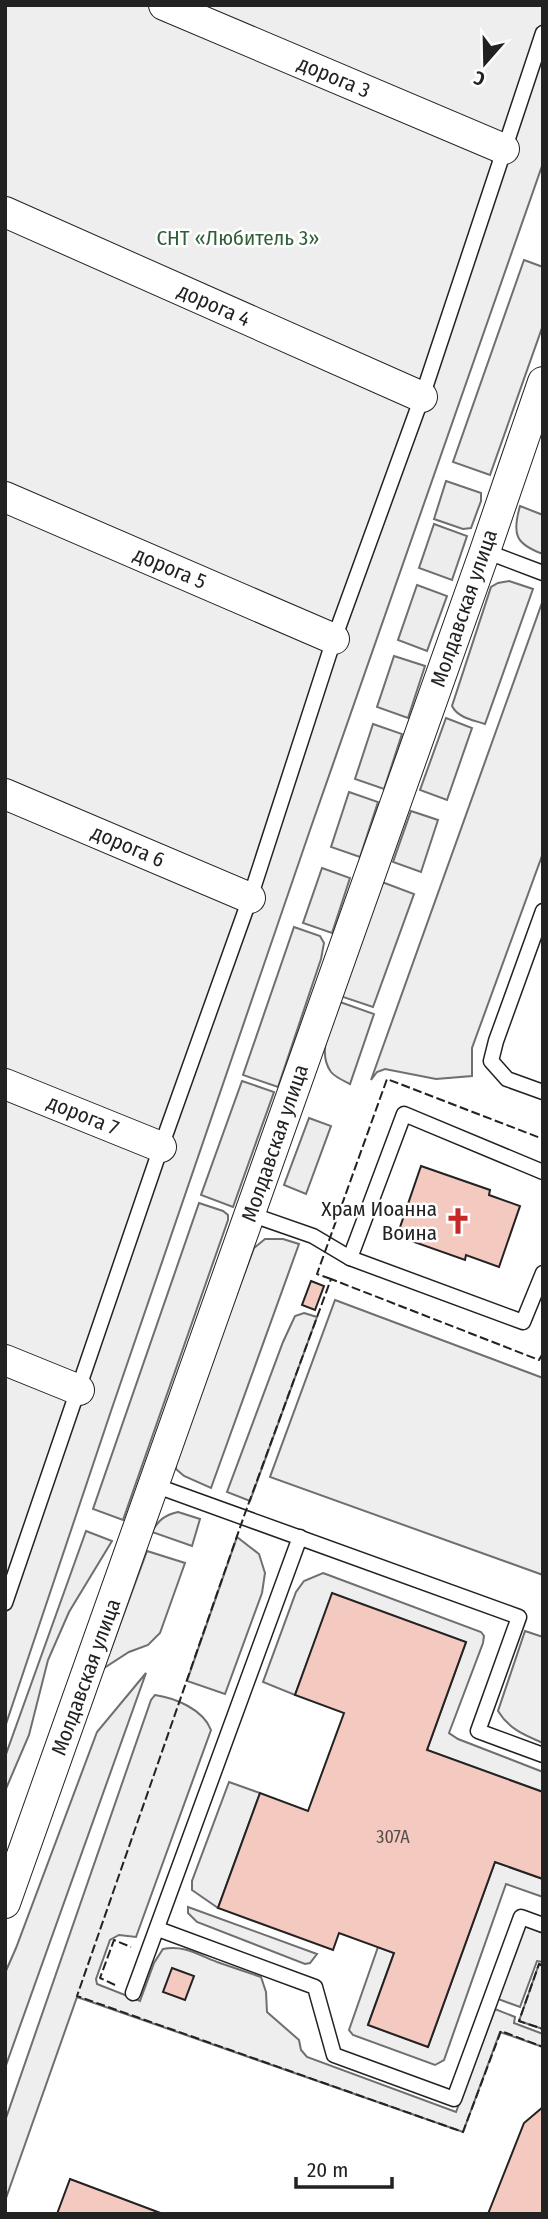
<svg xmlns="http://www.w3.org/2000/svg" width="548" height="2219" viewBox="0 0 548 2219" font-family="'Fira Sans Condensed',sans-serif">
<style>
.green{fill:#eee;stroke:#6f6f6f;stroke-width:2}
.parking{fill:#ededed;stroke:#6f6f6f;stroke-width:2}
.building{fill:#f3c9c0;stroke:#222;stroke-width:2}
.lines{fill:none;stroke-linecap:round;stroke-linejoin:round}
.lane-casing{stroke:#222;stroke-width:17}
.street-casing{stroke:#222;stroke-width:32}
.lane{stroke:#fff;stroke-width:14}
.street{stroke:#fff;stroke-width:30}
.fence{stroke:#222;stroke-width:2;stroke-dasharray:9 3.5;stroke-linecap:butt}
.labels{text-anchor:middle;stroke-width:5;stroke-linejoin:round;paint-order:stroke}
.number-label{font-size:18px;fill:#564c4a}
.street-label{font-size:21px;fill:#222;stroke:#fff}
.park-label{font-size:21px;fill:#2f5e38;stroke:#fff}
.poi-label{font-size:21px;fill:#222;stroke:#fff;text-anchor:end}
</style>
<rect width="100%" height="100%" fill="#fff"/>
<g class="green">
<path d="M5 5H543V163L310 830 111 1411 5 1727Z"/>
<path d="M524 260 543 267V325L490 475 453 462Z"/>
<path d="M446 481 481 493V501L471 528 463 529 434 519Z"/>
<path d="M520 506 543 515V554C515 544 512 534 520 506Z"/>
<path d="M509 581 533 589 485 724C473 720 458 718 452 706L491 587 498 583Z"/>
<path d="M543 600V853L472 1048V1076L436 1079 385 1069 377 1072 371 1080Z"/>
<path d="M294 927 320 936 324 943 321 959 278 1087 243 1075Z"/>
<path d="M340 1002 374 1014 350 1084C344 1081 335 1077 331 1072 316 1051 332 1023 340 1002Z"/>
<path d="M199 1203 223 1211 228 1215V1220L123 1520 93 1509Z"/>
<path d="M265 1239H283L299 1244 211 1488 184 1476 176 1469V1457L254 1248Z"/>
<path d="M335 1300 543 1378V1575L270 1477Z"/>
<path d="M304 1313 317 1317 250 1501 227 1492 283 1342 295 1316Z"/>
<path d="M178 1512 200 1519 192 1546 152 1532C158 1520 165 1515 178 1512Z"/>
<path d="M86 1531 112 1541 69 1612 48 1660 29 1735 5 1791V1757Z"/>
<path d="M237 1537 259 1554 265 1573 262 1593 225 1694 187 1681Z"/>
<path d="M147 1551 185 1563 160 1633 148 1645 129 1652 104 1668Z"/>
<path d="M323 1573 481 1632 484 1636 483 1643 449 1733 458 1739 543 1772V1792L427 1750 466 1642 333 1594 295 1695 263 1682 296 1592 304 1581Z"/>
<path d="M525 1631 543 1637V1743C524 1735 509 1729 498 1711Z"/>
<path d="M146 1673 5 2068V1973L16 1948 97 1732Z"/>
<path d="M155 1695C175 1698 203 1709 211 1730L136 1937 119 1935 110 1940 96 1979 97 1984 140 2001 154 1963 163 1949C185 1945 198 1955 217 1962 232 1967 246 1972 261 1977L266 1992 267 2012 299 2040 301 2050 307 2057 456 2112 495 2009 515 2017 514 2023 543 2034V2047L500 2032 463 2132 77 1997 5 2201V2121L151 1700Z"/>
<path d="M229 1782 260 1793 218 1908 192 1890V1881Z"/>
<path d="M495 1862 543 1879V1897L506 1884 444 2060 435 2065 353 2035 349 2030 378 1947 394 1953 368 2025 428 2047Z"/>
<path d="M188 1907 317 1954 310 1963 305 1964 197 1922 188 1913Z"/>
<path d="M525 1926 543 1933V1962L537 1961 520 2007 498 1999Z"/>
<path d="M539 1964 543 1966V2029L519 2021Z"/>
</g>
<g class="parking">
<path d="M434 524 467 536 452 580 419 568Z"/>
<path d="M417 585 447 596 427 651 398 640Z"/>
<path d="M394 656 425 666 408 718 377 707Z"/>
<path d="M446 718 472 728 447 800 420 790Z"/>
<path d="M373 724 402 734 384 789 355 779Z"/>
<path d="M349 792 378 802 360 857 331 847Z"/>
<path d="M411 811 438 820 421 872 393 862Z"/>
<path d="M322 868 350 878 332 933 303 923Z"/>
<path d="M382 882 414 894 373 1007 340 996Z"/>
<path d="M242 1081 274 1092 233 1207 201 1195Z"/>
<path d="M309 1118 331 1126 306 1194 284 1185Z"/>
</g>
<g class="building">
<path d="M421 1166 490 1190 489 1195 520 1206 499 1267 466 1255 465 1260 397 1236Z"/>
<path d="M311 1281 324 1286 315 1310 302 1305Z"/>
<path d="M332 1593 466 1642 427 1750 543 1792V1879L495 1862 428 2047 368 2025 394 1953 339 1933 333 1950 218 1908 260 1793 308 1811 344 1713 295 1695Z"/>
<path d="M172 1968 194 1976 185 2000 163 1992Z"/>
<path d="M543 2107V2214H488L524 2123Z"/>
<path d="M70 2179 163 2214H57Z"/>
</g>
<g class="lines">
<defs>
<g id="lane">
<path d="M485 551 543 573"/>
<path d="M543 911 496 1041 491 1061 507 1079 543 1092"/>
<path d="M250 1214 313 1236 350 1258 523 1322 543 1273"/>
<path d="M350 1258 404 1114 543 1172"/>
<path d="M154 1485 519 1617 478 1731 543 1755"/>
<path d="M5 1603 161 1147 250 898 334 639 422 397 543 33"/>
<path d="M158 1929 315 1987 334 2055 454 2099 521 1917 543 1925"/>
<path d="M133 1993 300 1537"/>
</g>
<g id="street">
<path d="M164 5 504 149"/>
<path d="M5 212 422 397"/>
<path d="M5 497 334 639"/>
<path d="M5 794 250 898"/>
<path d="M5 1084 161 1147"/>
<path d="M5 1360 79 1390"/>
<path d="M5 1903 485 551 543 382"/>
</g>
</defs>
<use href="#lane" class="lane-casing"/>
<use href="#street" class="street-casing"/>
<use href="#lane" class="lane"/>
<use href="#street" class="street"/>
<g class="fence">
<path d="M331 1279 317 1274 387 1079 543 1139"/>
<path d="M543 1353 539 1360 331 1279 244 1516 77 1996 463 2132 501 2031 543 2047"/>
<path d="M543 1966 539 1964 519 2021 543 2029"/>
<path d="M115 1985 100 1978 114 1940 131 1947"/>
</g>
</g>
<defs>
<symbol id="church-bare" viewBox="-9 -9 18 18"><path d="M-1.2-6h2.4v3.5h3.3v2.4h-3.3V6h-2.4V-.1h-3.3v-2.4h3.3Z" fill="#c62828" stroke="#fff" stroke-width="2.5" paint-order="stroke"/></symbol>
</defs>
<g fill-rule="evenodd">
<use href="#church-bare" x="439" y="1202" width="38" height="38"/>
</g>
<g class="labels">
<g class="number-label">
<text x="393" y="1843">307А</text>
</g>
<g class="street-label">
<text transform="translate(334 77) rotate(23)" y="7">дорога 3</text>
<text transform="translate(214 305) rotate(24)" y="7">дорога 4</text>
<text transform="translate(170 568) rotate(23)" y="7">дорога 5</text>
<text transform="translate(464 608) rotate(-71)" y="7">Молдавская улица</text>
<text transform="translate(128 846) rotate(23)" y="7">дорога 6</text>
<text transform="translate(83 1115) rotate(22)" y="7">дорога 7</text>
<text transform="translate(275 1143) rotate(-71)" y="7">Молдавская улица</text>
<text transform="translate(86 1677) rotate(-70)" y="7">Молдавская улица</text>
</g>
<g class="park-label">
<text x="238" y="245">СНТ «Любитель 3»</text>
</g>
<g class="poi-label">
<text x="437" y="1216">Храм Иоанна<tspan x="437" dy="24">Воина</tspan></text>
</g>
</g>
<rect width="548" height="2219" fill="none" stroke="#222222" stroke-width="14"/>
<g transform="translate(485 63) rotate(200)" stroke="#ffffff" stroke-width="5" paint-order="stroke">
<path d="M0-5L12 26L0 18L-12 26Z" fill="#222222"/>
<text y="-10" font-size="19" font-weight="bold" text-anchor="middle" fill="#222222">С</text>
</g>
<path d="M296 2177v10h96v-10" fill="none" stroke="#222222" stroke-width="3.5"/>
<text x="307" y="2177" font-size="21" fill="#222222" stroke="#ffffff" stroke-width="5" paint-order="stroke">20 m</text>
</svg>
